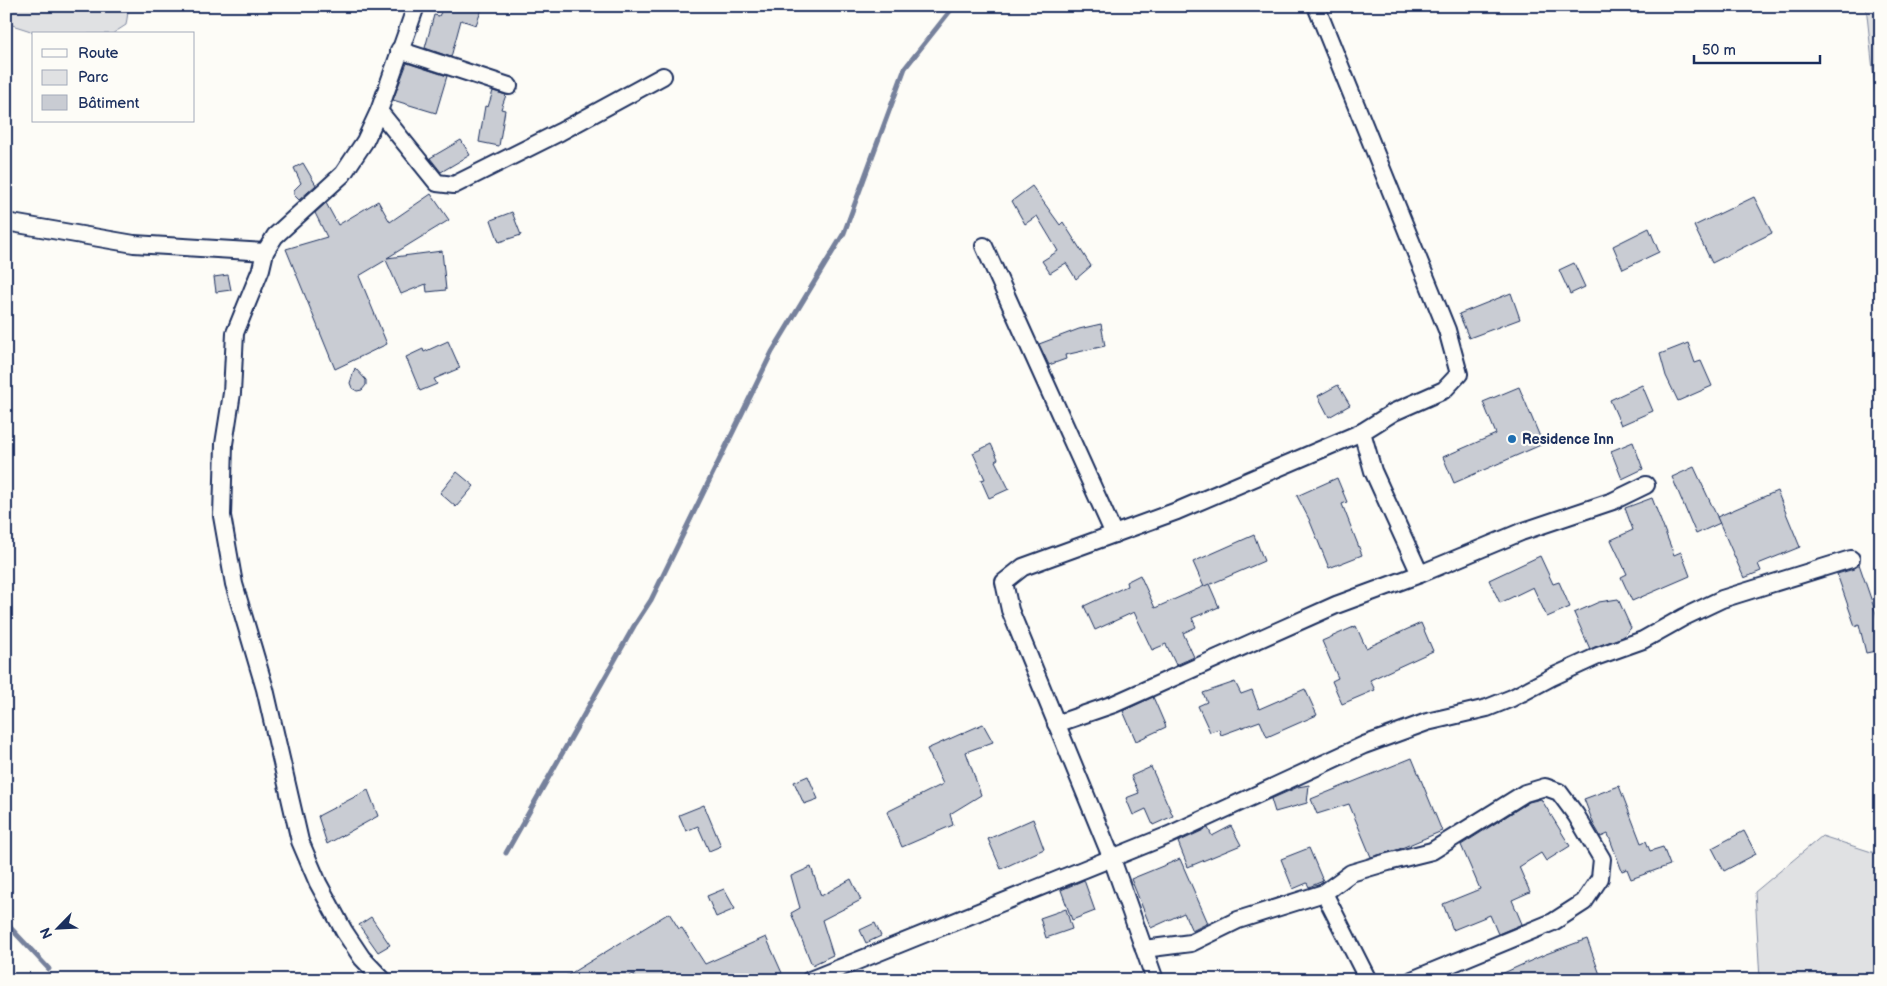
<svg xmlns="http://www.w3.org/2000/svg" width="1887" height="986" viewBox="0 0 1887 986" font-family="'Balsamiq Sans',sans-serif">
<style>
.green{fill:#e0e1e3;stroke:#7e88a0}
.lines{fill:none;stroke-linecap:round;stroke-linejoin:round}
.stream{stroke:#76819c;stroke-width:5}
.building{fill:#c9ccd3;stroke:#1b2f5e}
.minor-casing{stroke:#1b2f5e;stroke-width:20}
.minor{stroke:#fdfcf7;stroke-width:16}
.poi-dot{fill:#1f6fb2;stroke:#fdfcf7;stroke-width:2}
.labels{text-anchor:middle;stroke-width:4.5;stroke-linejoin:round;paint-order:stroke}
.poi-label{font-size:14px;font-weight:bold;fill:#1b2f5e;stroke:#fdfcf7;text-anchor:start}
</style>
<rect width="100%" height="100%" fill="#fdfcf7"/>
<filter id="ink" filterUnits="userSpaceOnUse"><feTurbulence type="fractalNoise" baseFrequency=".02" numOctaves="2"/><feDisplacementMap in="SourceGraphic" scale="10" xChannelSelector="R" yChannelSelector="G"/><feConvolveMatrix kernelMatrix="1 2 1 2 8 2 1 2 1" color-interpolation-filters="sRGB"/></filter>
<g filter="url(#ink)">
<g class="green">
<path d="M6 6H129L126 25 112 34H40L6 23Z"/>
<path d="M1866 6H1881V144Z"/>
<path d="M1822 836 1881 855V980H1760L1755 892Z"/>
</g>
<g class="lines">
<g class="stream">
<path d="M506 853 634 626 651 600 772 352 844 233 905 68 954 6"/>
<path d="M6 923 49 969"/>
</g>
</g>
<g class="building">
<path d="M430 6H483L476 25 461 20 451 57 425 48 434 15 439 16 441 12 429 8Z"/>
<path d="M407 63 447 76 436 113 393 100Z"/>
<path d="M493 91 506 95 501 109 505 110 499 146 479 142 485 106 488 107Z"/>
<path d="M461 140 470 155 441 172 430 158Z"/>
<path d="M303 163 316 185 299 200 294 195V190L301 183 294 168Z"/>
<path d="M1032 186 1060 225 1063 222 1091 266 1076 279 1066 263 1050 273 1042 261 1058 251 1037 216 1025 224 1012 201Z"/>
<path d="M431 194 449 220 387 258 442 251 446 290 427 292 426 284 401 294 386 260 359 276 387 344 335 369 286 249 327 237 315 213 326 203 338 225 378 201 390 222Z"/>
<path d="M1754 197 1772 233 1712 263 1694 226Z"/>
<path d="M512 212 521 235 499 242 491 220Z"/>
<path d="M1649 228 1659 252 1623 269 1613 246Z"/>
<path d="M1574 263 1585 287 1570 294 1559 270Z"/>
<path d="M228 275 231 290 216 292 214 277Z"/>
<path d="M1511 293 1520 319 1469 338 1459 314Z"/>
<path d="M1101 324 1105 346 1065 355 1066 359 1049 365 1039 344 1079 329Z"/>
<path d="M448 341 460 368 434 379 437 384 420 391 406 357 423 349 424 352Z"/>
<path d="M1688 343 1695 363 1701 361 1712 386 1678 401 1666 376 1660 354Z"/>
<path d="M355 368 366 380V385L362 390 357 391 352 388 350 383Z"/>
<path d="M1338 385 1350 405 1329 417 1318 396Z"/>
<path d="M1642 385 1653 411 1621 425 1610 400Z"/>
<path d="M1519 387 1543 444 1454 483 1443 457 1496 434 1483 402Z"/>
<path d="M1633 442 1643 469 1622 479 1611 451Z"/>
<path d="M991 444 998 459 995 461 1009 489 989 498 981 480 985 479 973 453Z"/>
<path d="M1694 467 1720 523 1696 534 1672 477Z"/>
<path d="M457 472 474 486 456 507 440 493Z"/>
<path d="M1337 478 1347 502 1342 504 1362 555 1329 568 1309 519 1297 496Z"/>
<path d="M1777 491 1800 547 1758 564 1761 571 1744 578 1717 517Z"/>
<path d="M1652 498 1674 555 1681 552 1690 576 1632 601 1621 577 1627 574 1611 540 1633 530 1625 508Z"/>
<path d="M1254 535 1264 561 1204 587 1193 562Z"/>
<path d="M1540 556 1553 584 1559 582 1570 607 1547 617 1533 587 1500 603 1489 580Z"/>
<path d="M1859 564 1881 628V650L1866 653 1859 624 1855 626 1837 574 1854 569Z"/>
<path d="M1140 575 1155 608 1209 584 1219 607 1192 618 1196 627 1183 633 1194 657 1176 665 1166 644 1152 650 1134 612 1095 630 1084 606 1127 586 1126 582Z"/>
<path d="M1618 599 1631 628 1623 637 1590 649 1574 613 1599 602Z"/>
<path d="M1421 623 1433 651 1370 680 1375 690 1342 704 1332 681 1338 678 1322 641 1356 626 1366 648Z"/>
<path d="M1235 682 1241 694 1252 690 1259 709 1305 689 1317 715 1267 737 1260 721 1221 735 1219 729 1210 732 1198 706 1207 702 1203 693Z"/>
<path d="M1153 697 1166 727 1136 741 1123 711Z"/>
<path d="M983 724 993 742 966 752 981 795 950 814 953 825 902 847 887 812 943 784 927 749Z"/>
<path d="M1412 758 1442 831 1397 850 1371 857 1349 804 1317 814 1311 799Z"/>
<path d="M1151 767 1173 816 1153 825 1146 809 1133 815 1126 798 1139 793 1131 776Z"/>
<path d="M808 776 818 799 804 804 794 782Z"/>
<path d="M1309 785 1307 803 1275 812 1271 799 1298 787Z"/>
<path d="M1619 786 1641 843 1646 841 1650 851 1663 847 1670 865 1631 879 1627 869 1622 871 1608 834 1601 837 1594 825 1584 799Z"/>
<path d="M368 790 378 816 327 844 318 816Z"/>
<path d="M1541 799 1570 846 1546 861 1541 853 1519 867 1530 892 1512 900 1522 924 1498 934 1490 915 1453 930 1443 904 1480 889 1461 845 1529 802Z"/>
<path d="M704 805 721 846 709 851 698 826 686 831 679 815Z"/>
<path d="M1033 819 1044 849 1001 869 988 839Z"/>
<path d="M1231 826 1241 845 1188 867 1178 842 1208 828 1212 836Z"/>
<path d="M1744 831 1756 854 1724 871 1712 848Z"/>
<path d="M1309 848 1323 881 1309 887 1307 883 1293 889 1281 859Z"/>
<path d="M1180 859 1208 923 1192 931 1184 913 1151 928 1131 879Z"/>
<path d="M811 867 821 896 851 879 861 900 822 920 833 955 812 965 791 913 800 908 791 876Z"/>
<path d="M1084 880 1095 911 1072 920 1061 890Z"/>
<path d="M724 889 735 909 716 917 707 896Z"/>
<path d="M1066 909 1072 929 1046 938 1040 918Z"/>
<path d="M669 913 679 929 682 928 705 964 766 937 782 973 767 980H637L633 974 624 980H560Z"/>
<path d="M371 917 390 945 378 952 359 925Z"/>
<path d="M875 923 881 936 866 943 860 930Z"/>
<path d="M1587 939 1602 980H1488L1546 954Z"/>
</g>
<g class="lines">
<defs>
<g id="minor">
<path d="M1316 6 1447 330 1459 374 1444 390 1394 412 1362 432 1373 471 1420 574"/>
<path d="M399 50 509 86"/>
<path d="M379 111 437 183 454 185 560 132 663 76"/>
<path d="M6 222 134 244 265 252"/>
<path d="M984 246 1114 534 1023 567 1004 582 1010 610 1112 859 1144 949"/>
<path d="M1114 534 1177 511 1362 432"/>
<path d="M1056 724 1114 704 1336 605 1420 574 1521 532 1613 501 1646 485"/>
<path d="M1324 893 1368 980"/>
<path d="M383 980 362 958 344 931 318 883 300 841 265 689 234 584 222 516 224 444 232 393 235 333 261 269 265 252 275 236 343 174 365 141 379 111 416 6"/>
<path d="M810 980 1169 835 1364 745 1427 722 1487 708 1512 698 1552 677 1598 656 1643 640 1684 617 1722 599 1851 559"/>
<path d="M1155 980 1144 949 1191 943 1238 920 1324 893 1351 873 1388 862 1432 851 1525 793 1545 787 1559 792 1576 815 1602 859 1600 878 1584 902 1553 922 1412 980"/>
</g>
</defs>
<use href="#minor" class="minor-casing"/>
<use href="#minor" class="minor"/>
</g>
</g>
<circle class="poi-dot" cx="1512" cy="439" r="5"/>
<g class="labels">
<g class="poi-label">
<text x="1522" y="444">Residence Inn</text>
</g>
</g>
<rect width="1887" height="986" fill="none" stroke="#fdfcf7" stroke-width="25"/>
<rect x="12" y="12" width="1862" height="961" fill="none" stroke="#1b2f5e" stroke-width="2" filter="url(#ink)"/>
<rect x="32" y="32" width="162" height="90" fill="#fdfcf7" stroke="#a3aaba"/>
<rect x="42" y="49" width="25" height="8" fill="#fdfcf7" stroke="#a3aaba"/>
<text x="78" y="58" font-size="15" fill="#1b2f5e">Route</text>
<rect x="42" y="70" width="25" height="15" fill="#e0e1e3" stroke="#a3aaba"/>
<text x="78" y="82" font-size="15" fill="#1b2f5e">Parc</text>
<rect x="42" y="95" width="25" height="15" fill="#c9ccd3" stroke="#a3aaba"/>
<text x="78" y="108" font-size="15" fill="#1b2f5e">Bâtiment</text>
<g transform="translate(58 928) rotate(246)" stroke="#fdfcf7" stroke-width="4" paint-order="stroke">
<path d="M0-4L9 19L0 12L-9 19Z" fill="#1b2f5e"/>
<text y="-8" font-size="14" font-weight="bold" text-anchor="middle" fill="#1b2f5e">N</text>
</g>
<path d="M1694 55v8h126v-8" fill="none" stroke="#1b2f5e" stroke-width="2.5"/>
<text x="1702" y="55" font-size="15" fill="#1b2f5e" stroke="#fdfcf7" stroke-width="4" paint-order="stroke">50 m</text>
</svg>
